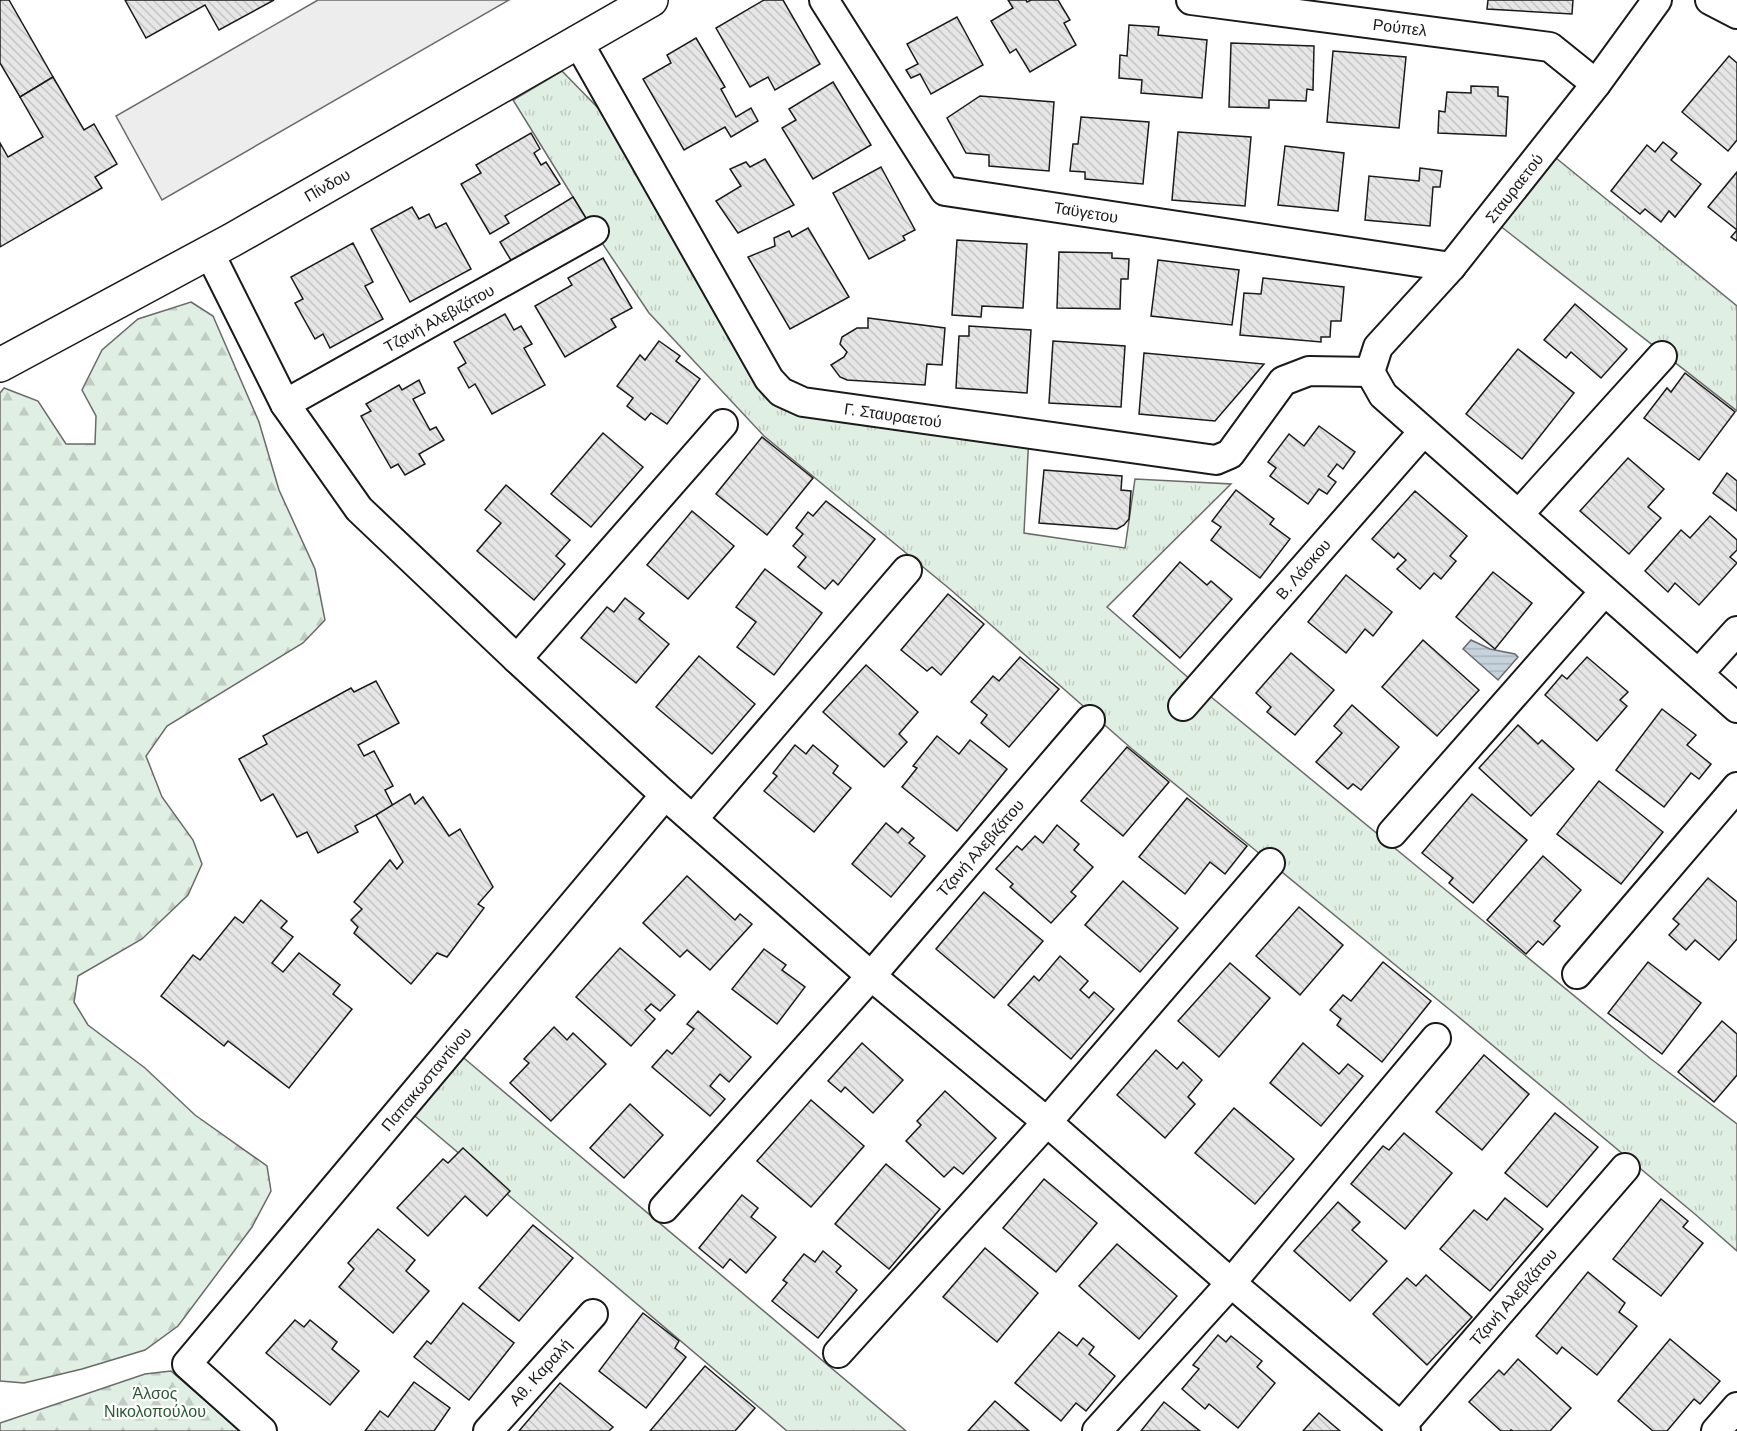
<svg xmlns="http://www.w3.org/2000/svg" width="1737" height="1431" viewBox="0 0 1737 1431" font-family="Arial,sans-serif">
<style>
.forest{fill:url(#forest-firs);stroke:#6a6a6a;stroke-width:1.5}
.park{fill:url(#park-tufts);stroke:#6a6a6a;stroke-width:1.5}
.parking{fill:#ededed;stroke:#6a6a6a;stroke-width:1.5}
.water{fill:url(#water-rules);stroke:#6a6a6a;stroke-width:1.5}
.building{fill:url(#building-back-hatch);stroke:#1a1a1a;stroke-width:1.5}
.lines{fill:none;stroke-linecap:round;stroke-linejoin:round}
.street-casing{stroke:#1a1a1a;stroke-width:32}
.secondary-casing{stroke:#1a1a1a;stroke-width:36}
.street{stroke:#fff;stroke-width:28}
.secondary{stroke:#fff;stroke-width:33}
.labels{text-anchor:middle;stroke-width:4.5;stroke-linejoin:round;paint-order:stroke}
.street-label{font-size:16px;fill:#1a1a1a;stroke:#fff}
.park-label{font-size:16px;fill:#2b5a34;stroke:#fff}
</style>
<defs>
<pattern id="forest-firs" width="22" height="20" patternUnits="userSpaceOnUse" patternTransform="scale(1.5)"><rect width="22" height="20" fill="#e0efe3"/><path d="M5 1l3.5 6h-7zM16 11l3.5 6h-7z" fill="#c0ccc2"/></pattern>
<pattern id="park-tufts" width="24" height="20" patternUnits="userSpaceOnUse" patternTransform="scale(1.5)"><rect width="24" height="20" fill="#e0efe3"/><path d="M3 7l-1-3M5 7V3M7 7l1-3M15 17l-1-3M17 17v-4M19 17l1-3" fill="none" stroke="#c0ccc2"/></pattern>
<pattern id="water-rules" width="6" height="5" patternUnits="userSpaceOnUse" patternTransform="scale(1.5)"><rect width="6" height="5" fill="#c6d2dc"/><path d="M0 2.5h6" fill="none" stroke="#aab4bc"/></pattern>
<pattern id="building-back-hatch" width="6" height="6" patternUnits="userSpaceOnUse" patternTransform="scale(1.5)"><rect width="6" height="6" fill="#e6e6e6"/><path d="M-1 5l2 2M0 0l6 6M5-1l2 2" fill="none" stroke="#c5c5c5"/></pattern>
</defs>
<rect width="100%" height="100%" fill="#fff"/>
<g class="forest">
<path d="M191 302 213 316 259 422 279 490 315 569 325 620 303 643 167 726 146 756 162 797 193 840 202 864 188 895 142 939 78 976 74 1002 88 1025 145 1068 195 1115 267 1166 271 1191 252 1227 178 1326 145 1350 82 1369 24 1383 0 1381V393L4 388 38 401 66 444H95L96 416 82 390 102 350 138 319Z"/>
<path d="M171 1371 240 1431H0V1423L145 1374Z"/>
</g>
<g class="park">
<path d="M562 71 638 149 769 379 803 402 1029 434 1024 533 1125 548 1135 479 1231 484 1107 607 1199 687 1651 1059 1737 1124V1251L1696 1215 1455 1014 1132 749 951 590 764 436 649 313 594 231 513 100Z"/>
<path d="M1545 149 1737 306V411L1490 218Z"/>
<path d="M452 1048 906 1431H787L403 1106Z"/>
</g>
<path class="parking" d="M318 0H509L162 200 116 116Z"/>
<path class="water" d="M1471 640 1490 649 1515 654 1518 657 1498 680 1463 649Z"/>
<g class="building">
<path d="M0 0H9L53 77 20 97 0 63Z"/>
<path d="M125 0H274L219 30 205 5 146 38Z"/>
<path d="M764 0H783L820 64 775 90 768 77 750 87 716 28Z"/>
<path d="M1008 0H1026L1027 2 1031 0H1058L1070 20 1064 23 1076 45 1030 72 1016 49 1010 53 991 21 1013 8Z"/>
<path d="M1488 0H1573L1572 14 1487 9Z"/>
<path d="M957 17 983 65 931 94 920 74 911 78 906 70 918 64 907 44Z"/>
<path d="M1129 25 1159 27 1158 35 1207 40 1202 98 1141 93 1142 80 1119 78 1120 55 1127 56Z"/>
<path d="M696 38 725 87 721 89 736 117 751 108 758 121 731 137 725 127 684 150 643 79 671 63 667 55Z"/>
<path d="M1231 43 1314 46 1313 90 1307 89 1306 101 1269 100V108L1229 107Z"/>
<path d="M1333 51 1406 57 1399 128 1327 122Z"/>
<path d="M1729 56 1737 63V140L1728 151 1682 112Z"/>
<path d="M53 77 84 130 94 124 117 164 95 177 102 188 0 247V143L8 157 43 137 20 97Z"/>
<path d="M833 82 871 145 813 179 782 128 796 120 789 109Z"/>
<path d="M1471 86 1498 87V96L1508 97 1506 136 1438 133 1439 111 1445 112 1447 92 1471 93Z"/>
<path d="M980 96 1054 102 1049 171 989 166V155L966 153 947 118Z"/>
<path d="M1081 117 1149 122 1143 184 1085 179V172L1070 171 1073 144H1078Z"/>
<path d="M1178 132 1251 137 1245 206 1172 200Z"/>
<path d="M531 133 540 149 534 153 541 165 546 162 560 184 505 216 509 223 490 234 461 184 481 173 476 165Z"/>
<path d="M1663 142 1677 153 1671 160 1701 184 1675 217 1669 211 1661 222 1645 209 1640 214 1611 191 1647 145 1655 152Z"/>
<path d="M1285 146 1344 153 1338 211 1278 205Z"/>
<path d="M765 159 794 205 738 233 716 201 741 186 730 169 746 162 750 167Z"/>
<path d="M881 167 915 230 903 236 905 240 869 259 833 193Z"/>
<path d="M1420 168 1442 171 1440 187H1433L1430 226 1365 220 1369 176 1419 181Z"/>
<path d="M1737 172V241L1731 237 1737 230 1708 207Z"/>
<path d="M573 197 589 223 515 267 500 242Z"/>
<path d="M412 207 419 219 429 214 436 228 446 223 471 269 410 302 371 229Z"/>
<path d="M808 228 849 297 790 329 748 257 775 246 774 238 789 231 792 237Z"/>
<path d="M957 240 1027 244 1023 308 982 306 981 317 952 315Z"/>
<path d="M353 243 373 282 365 286 383 319 330 348 323 334 315 339 295 303 303 299 291 277Z"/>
<path d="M1059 252 1112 253V258L1129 259 1128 279H1121L1120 309 1057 308Z"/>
<path d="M603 258 632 308 611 319 616 327 565 357 535 306 572 285 568 278Z"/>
<path d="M1158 260 1239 270 1232 325 1151 316Z"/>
<path d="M1263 278 1344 287 1341 321H1331L1330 337H1321V342L1240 335 1244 293 1261 294Z"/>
<path d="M1575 304 1627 349 1601 378 1571 352 1566 358 1544 340Z"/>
<path d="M505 314 514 330 521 326 532 344 524 348 545 385 492 414 475 384 469 388 458 368 466 363 454 342Z"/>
<path d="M868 318 945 328 942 365 927 364 925 385 847 380 840 377 831 365 844 357 847 352 840 344 842 337 857 328H868Z"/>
<path d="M969 326 1031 330 1027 393 956 388 959 336H969Z"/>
<path d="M659 341 680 356 676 361 700 379 667 424 651 413 645 420 627 406 633 398 617 386 640 355 645 360Z"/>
<path d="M1053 341 1125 346 1121 407 1049 403Z"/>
<path d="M1518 349 1574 393 1522 459 1466 414Z"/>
<path d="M1144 353 1264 364 1215 421 1139 414Z"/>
<path d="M1685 373 1735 412 1699 460 1644 418 1667 388 1671 392Z"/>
<path d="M419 380 425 393 413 399 430 430 436 427 444 440 419 454 425 464 405 475 398 464 391 468 361 416 371 411 366 404 399 385 402 390Z"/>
<path d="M1319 426 1355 452 1343 469 1337 464 1328 476 1336 482 1327 494 1319 489 1308 504 1270 476 1276 468 1268 462 1289 434 1304 446Z"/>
<path d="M603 433 643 467 591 527 551 494Z"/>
<path d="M762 437 813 478 767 535 716 494Z"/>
<path d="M1628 458 1664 489 1648 507 1661 518 1629 554 1580 511Z"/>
<path d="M1044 470 1122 476 1121 490 1131 491 1129 519 1124 525 1117 529 1039 523Z"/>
<path d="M1727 473 1737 481V511L1713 493Z"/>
<path d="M506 485 570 540 556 556 565 564 534 600 477 551 501 523 485 510Z"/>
<path d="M1236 490 1274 519 1270 524 1290 539 1260 578 1211 540 1221 527 1212 521Z"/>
<path d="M1415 491 1467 536 1450 556 1456 561 1441 579 1434 573 1420 589 1397 569 1406 560 1398 553 1394 558 1372 539Z"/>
<path d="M826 501 875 539 838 585 833 580 825 589 798 567 806 557 793 546 803 534 796 528 808 512 813 516Z"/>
<path d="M692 511 734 546 688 599 647 565Z"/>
<path d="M1710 516 1737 540V550L1730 557 1737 563 1699 605 1675 583 1668 592 1645 571 1681 530 1690 538Z"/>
<path d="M1180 562 1207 585 1211 581 1232 599 1180 658 1133 616Z"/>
<path d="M765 569 822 613 774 675 737 647 756 622 736 607Z"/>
<path d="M1493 572 1532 603 1495 649 1456 617Z"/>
<path d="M1346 575 1392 612 1373 636 1365 629 1346 653 1308 622Z"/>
<path d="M948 594 984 624 941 675 932 667 927 671 901 650Z"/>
<path d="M625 598 644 613 639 619 669 644 636 683 581 638 607 607 614 612Z"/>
<path d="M1423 640 1479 690 1437 736 1382 687Z"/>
<path d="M1291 653 1334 690 1295 735 1267 712 1271 707 1256 693Z"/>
<path d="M699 656 755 704 712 754 656 707Z"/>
<path d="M1020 657 1059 689 1009 747 981 723 987 715 971 702 993 676 999 681Z"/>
<path d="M1587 657 1628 692 1620 700 1627 706 1597 741 1545 695 1562 675 1567 679Z"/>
<path d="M866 665 918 712 899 734 907 742 884 767 823 712Z"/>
<path d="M376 681 399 723 358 745 364 756 374 751 393 786 385 790 393 806 355 826 358 832 318 853 307 832 297 837 273 794 261 801 239 759 267 744 263 736 351 688 354 692Z"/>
<path d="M1352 705 1399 747 1361 790 1353 784 1348 789 1316 762 1342 733 1334 726Z"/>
<path d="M1662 709 1696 735 1687 745 1711 764 1699 779 1691 773 1664 807 1616 770Z"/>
<path d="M1518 725 1538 744 1542 740 1574 769 1531 816 1479 768Z"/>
<path d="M937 736 959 754 970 740 1007 769 957 831 902 787 917 768 913 766Z"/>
<path d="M795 745 806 754 813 745 838 766 833 773 851 788 814 832 764 791 777 776 773 773Z"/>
<path d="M1127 747 1169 782 1123 836 1081 801Z"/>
<path d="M1599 781 1663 832 1621 884 1557 834Z"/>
<path d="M410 794 415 804 423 797 449 836 460 829 493 887 478 904 484 908 447 957 437 953 411 984 354 933 358 927 351 920 362 909 354 902 390 860 397 869 403 862 376 815Z"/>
<path d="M1472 794 1527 840 1473 903 1449 883 1453 878 1422 853Z"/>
<path d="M1187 798 1247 846 1225 874 1210 862 1185 894 1139 857Z"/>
<path d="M886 823 898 833 902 828 914 838 909 843 925 856 891 897 852 864Z"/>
<path d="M1057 825 1079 844 1074 850 1093 867 1071 892 1076 896 1051 923 1010 887 1013 884 996 869 1017 846 1022 850 1035 836 1043 843Z"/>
<path d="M1543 856 1581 890 1554 921 1560 926 1543 945 1538 941 1526 954 1487 920Z"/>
<path d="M687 876 735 920 740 914 752 924 710 970 687 950 680 957 643 923Z"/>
<path d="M1708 878 1737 902V939L1719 960 1695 940 1686 950 1669 935 1679 924 1673 919Z"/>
<path d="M1123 881 1178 928 1140 972 1085 925Z"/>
<path d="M984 892 1043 941 994 998 936 949Z"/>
<path d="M261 900 287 921 281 928 293 937 272 963 283 972 299 953 340 985 333 994 352 1009 289 1088 228 1041 224 1046 161 996 193 955 200 960 235 917 243 923Z"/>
<path d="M1299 907 1343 945 1300 995 1256 956Z"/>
<path d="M620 948 675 995 660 1011 651 1004 645 1010 655 1019 631 1046 576 997Z"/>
<path d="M764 949 786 965 782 970 805 987 777 1024 732 989Z"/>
<path d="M1060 956 1088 981 1080 990 1089 998 1094 992 1114 1009 1071 1059 1008 1005 1034 976 1039 981Z"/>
<path d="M1383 962 1431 1001 1382 1062 1337 1025 1341 1019 1330 1010 1343 995 1351 1001Z"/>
<path d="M1648 962 1701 1003 1662 1054 1608 1013Z"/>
<path d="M1230 963 1270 998 1219 1057 1178 1021Z"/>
<path d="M698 1011 751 1057 729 1082 720 1074 710 1086 725 1099 710 1116 652 1067 667 1050 672 1054 694 1029 687 1024Z"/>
<path d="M1722 1021 1737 1034V1075L1714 1102 1678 1072Z"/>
<path d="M554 1027 567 1040 573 1033 606 1064 551 1121 510 1083 529 1063 524 1059Z"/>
<path d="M862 1043 903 1080 873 1113 845 1087 841 1092 828 1081Z"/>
<path d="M1303 1043 1339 1074 1348 1064 1363 1076 1321 1126 1270 1083Z"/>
<path d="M1156 1050 1177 1069 1183 1062 1202 1080 1188 1097 1195 1104 1165 1138 1117 1095Z"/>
<path d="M1484 1055 1529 1094 1482 1150 1436 1112Z"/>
<path d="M945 1091 996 1138 963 1174 954 1167 944 1177 906 1141 921 1125 917 1121Z"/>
<path d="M811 1100 864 1146 811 1207 757 1161Z"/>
<path d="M630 1104 663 1135 624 1178 590 1148Z"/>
<path d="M1234 1108 1294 1159 1255 1204 1195 1153Z"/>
<path d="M1555 1113 1598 1147 1547 1207 1505 1173Z"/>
<path d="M1404 1133 1452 1173 1405 1229 1351 1184 1383 1146 1389 1150Z"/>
<path d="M463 1148 510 1191 487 1216 465 1196 428 1236 397 1208 443 1159 448 1163Z"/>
<path d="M886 1164 940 1209 889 1269 835 1224Z"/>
<path d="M1044 1179 1097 1223 1056 1272 1003 1228Z"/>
<path d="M742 1195 758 1208 751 1217 776 1237 746 1273 730 1259 723 1268 699 1248Z"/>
<path d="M1505 1198 1543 1229 1490 1291 1440 1249 1474 1210 1487 1220Z"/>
<path d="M1661 1199 1688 1221 1683 1227 1703 1243 1661 1296 1613 1259Z"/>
<path d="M1338 1202 1360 1222 1352 1230 1387 1261 1350 1301 1294 1251Z"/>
<path d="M533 1225 573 1258 519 1321 479 1288Z"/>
<path d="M378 1229 415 1260 406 1271 429 1291 393 1333 339 1287 354 1269 348 1263Z"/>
<path d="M1117 1244 1177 1296 1139 1339 1079 1286Z"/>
<path d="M985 1248 1038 1293 997 1342 943 1297Z"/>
<path d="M823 1251 841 1266 836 1272 857 1290 818 1338 772 1301 787 1283 783 1280 804 1254 815 1262Z"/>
<path d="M1588 1272 1625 1303 1619 1312 1637 1326 1597 1375 1562 1347 1557 1354 1536 1336Z"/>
<path d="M1426 1275 1472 1317 1427 1365 1373 1314 1407 1278 1416 1286Z"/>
<path d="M463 1303 514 1343 469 1400 414 1357 427 1341 431 1344Z"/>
<path d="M643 1313 679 1341 675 1348 686 1357 646 1408 599 1371Z"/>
<path d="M295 1320 304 1327 310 1320 337 1342 332 1349 359 1371 330 1405 266 1353Z"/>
<path d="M1059 1332 1077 1346 1083 1338 1094 1347 1089 1354 1115 1376 1086 1411 1076 1403 1061 1421 1015 1383Z"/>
<path d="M1218 1335 1226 1342 1231 1336 1262 1361 1257 1367 1275 1383 1238 1428 1209 1404 1205 1409 1182 1389 1199 1369 1193 1365Z"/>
<path d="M1670 1339 1720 1381 1700 1404 1694 1399 1667 1431H1653L1618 1401Z"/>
<path d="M1518 1359 1571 1408 1550 1431H1513L1511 1430 1510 1431H1501L1469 1402 1499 1370 1504 1375Z"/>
<path d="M705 1366 755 1408 735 1431H650Z"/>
<path d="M414 1382 450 1408 434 1431H365L380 1411 388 1417Z"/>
<path d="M560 1383 613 1427 609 1431H519Z"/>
<path d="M995 1401 1029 1431H968Z"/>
<path d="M1164 1402 1200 1431H1141Z"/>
<path d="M1319 1413 1340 1431H1303Z"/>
</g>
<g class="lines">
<defs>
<g id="street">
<path d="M824 0 945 191 1451 267"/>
<path d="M1191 0 1550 47 1596 84"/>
<path d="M1710 0 1737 14"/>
<path d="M578 42 769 379 781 392 803 402 1216 460 1230 454 1283 381 1309 371 1370 372"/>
<path d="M209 252 285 404 359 509 517 659 665 795 871 976 1047 1122 1231 1283 1406 1431"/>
<path d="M1370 372 1383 395 1737 708"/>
<path d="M1370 372 1378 347 1451 267 1596 84 1657 0"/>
<path d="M285 404 594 231"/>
<path d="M1519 514 1662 356"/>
<path d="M517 659 723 424"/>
<path d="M1699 673 1737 631"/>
<path d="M1183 706 1423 432"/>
<path d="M693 819 907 570"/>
<path d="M1392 833 1604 592"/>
<path d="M1577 974 1737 787"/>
<path d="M664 1208 871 976 1090 720"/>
<path d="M838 1353 1047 1122 1270 863"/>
<path d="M262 1431 187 1364 665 795"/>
<path d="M488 1431 593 1314"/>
<path d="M1097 1431 1231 1283 1436 1038"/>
<path d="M1397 1431 1625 1168"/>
<path d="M1716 1431 1737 1407"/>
</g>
<path id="secondary" d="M0 365 232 240 651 0"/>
</defs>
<use href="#street" class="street-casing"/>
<use href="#secondary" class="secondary-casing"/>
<use href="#street" class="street"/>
<use href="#secondary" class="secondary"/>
</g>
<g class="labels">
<g class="street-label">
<text transform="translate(1400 27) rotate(7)" y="6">Ρούπελ</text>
<text transform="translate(327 185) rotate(-30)" y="6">Πίνδου</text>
<text transform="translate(1514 188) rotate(-52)" y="6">Σταυραετού</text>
<text transform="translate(1086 212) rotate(9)" y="6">Ταϋγετου</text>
<text transform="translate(439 318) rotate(-29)" y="6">Τζανή Αλεβιζάτου</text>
<text transform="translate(893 415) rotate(8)" y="6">Γ. Σταυραετού</text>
<text transform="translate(1303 569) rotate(-49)" y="6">Β. Λάσκου</text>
<text transform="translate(980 848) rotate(-49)" y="6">Τζανή Αλεβιζάτου</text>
<text transform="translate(426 1079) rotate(-50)" y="6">Παπακωσταντίνου</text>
<text transform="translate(1513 1297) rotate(-49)" y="6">Τζανή Αλεβιζάτου</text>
<text transform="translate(540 1372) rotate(-48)" y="6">Αθ. Καραλή</text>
</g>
<g class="park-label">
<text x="155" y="1399">Άλσος<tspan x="155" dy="18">Νικολοπούλου</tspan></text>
</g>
</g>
</svg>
